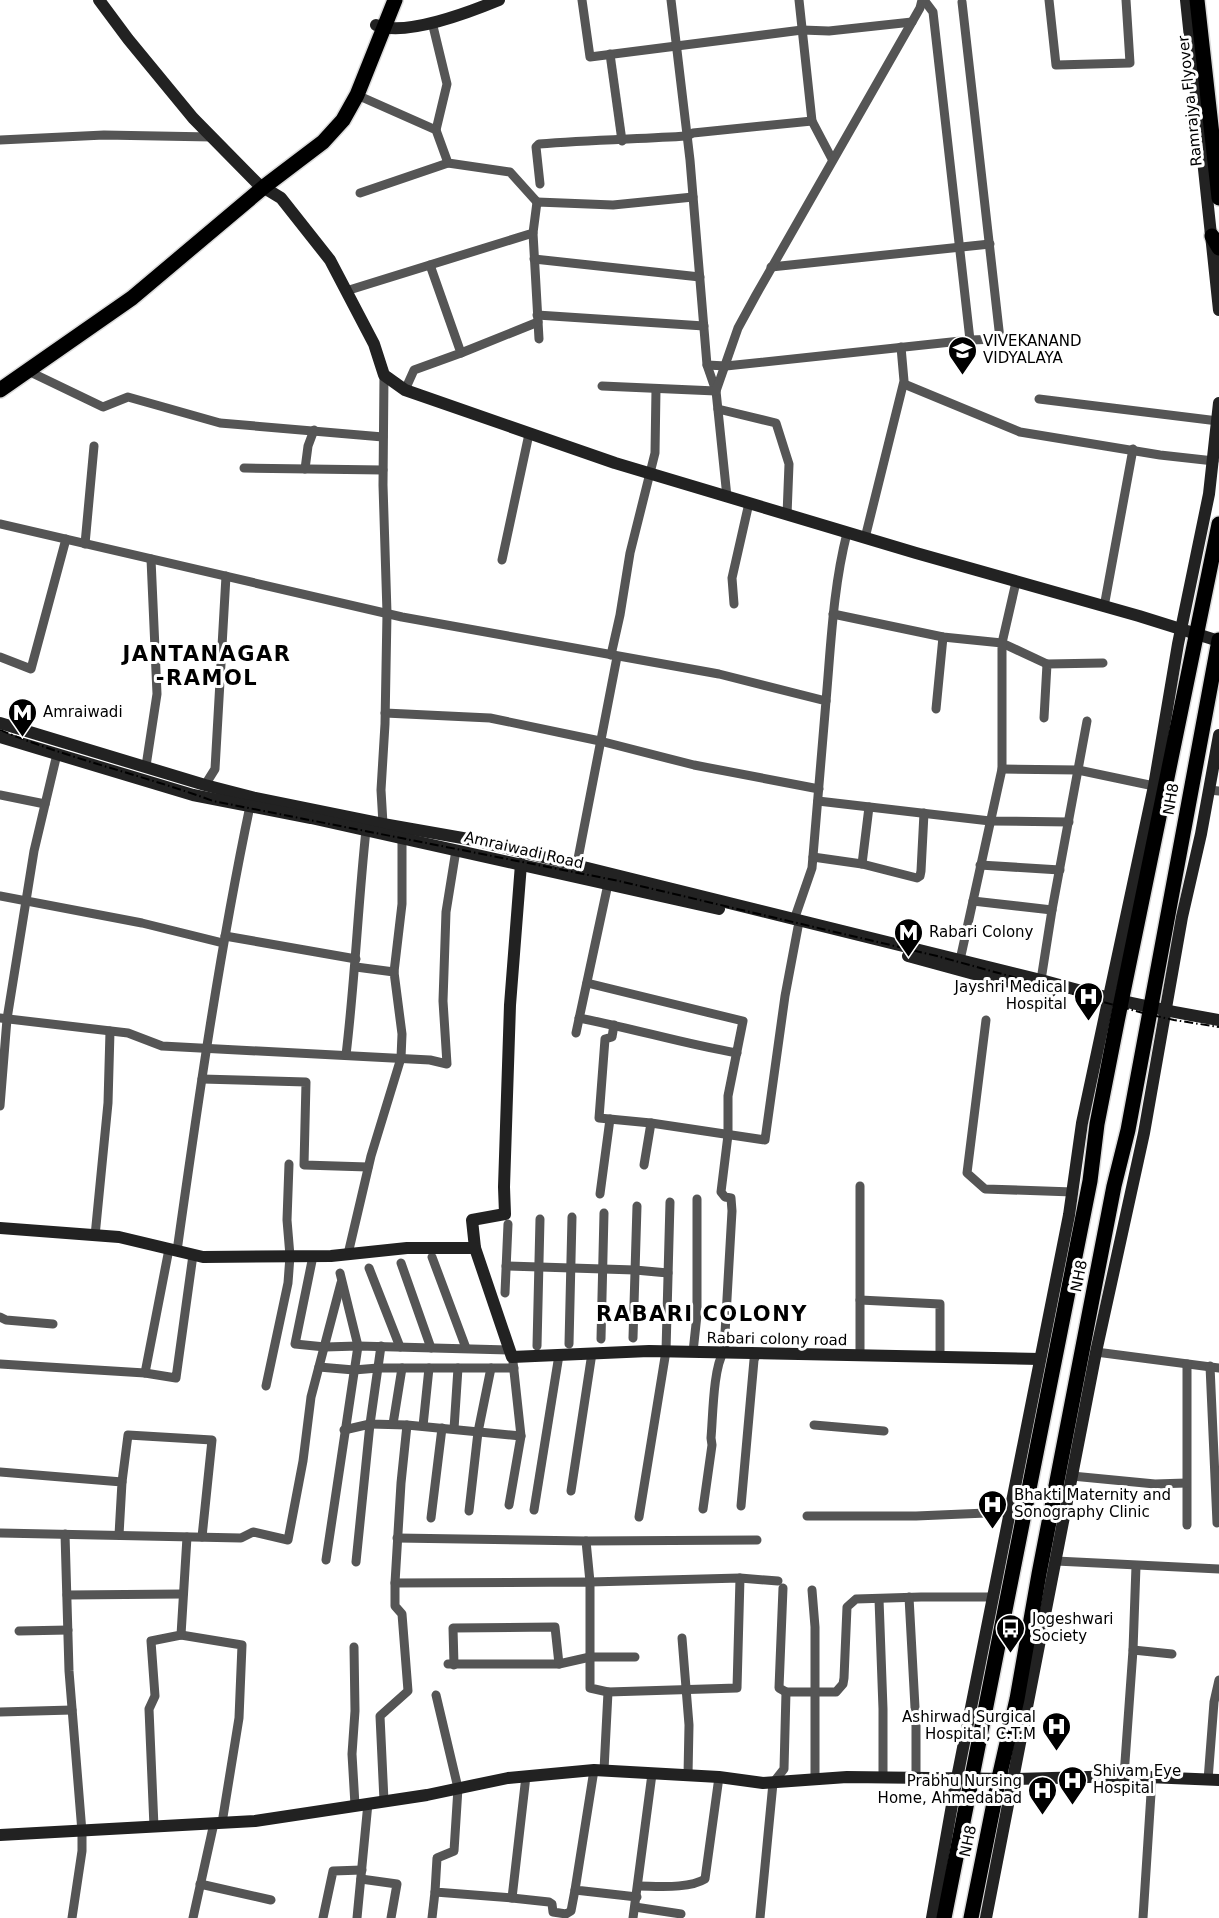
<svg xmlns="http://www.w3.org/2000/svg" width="1219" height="1918" viewBox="0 0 1219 1918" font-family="'DejaVu Sans',sans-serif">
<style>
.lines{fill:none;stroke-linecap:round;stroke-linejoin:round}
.primary-casing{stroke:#dbdbdb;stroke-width:18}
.street{stroke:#555;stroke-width:9}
.secondary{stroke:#222;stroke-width:12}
.primary{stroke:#000;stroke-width:15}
.rail{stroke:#000;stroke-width:2;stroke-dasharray:9 3 1.5 3;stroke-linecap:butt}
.labels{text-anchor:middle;stroke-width:6;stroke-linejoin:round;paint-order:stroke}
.street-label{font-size:15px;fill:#000;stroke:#fff}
.poi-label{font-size:15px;fill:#000;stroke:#fff;text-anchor:start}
.district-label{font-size:21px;font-weight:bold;letter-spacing:1.5px;fill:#000;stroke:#fff}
</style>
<rect width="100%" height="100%" fill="#fff"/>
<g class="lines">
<defs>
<g id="primary">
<path d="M1197 0 1219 198"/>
<path d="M1212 236 1219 248"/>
<path d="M0 390 132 298 265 186 323 142 343 120 357 95 395 0"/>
<path d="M944 1918 1090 1181 1097 1124 1117 1022 1219 524"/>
<path d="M971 1918 999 1778 1017 1699 1039 1574 1114 1186 1128 1130 1219 640"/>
</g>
</defs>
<use href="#primary" class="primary-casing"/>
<g class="street">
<path d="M582 0 590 57 802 30 829 31 912 22"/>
<path d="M671 0 690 160 707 365 716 391 727 497"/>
<path d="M799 0 812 121 832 159"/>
<path d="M924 0 933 12 970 340"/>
<path d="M1049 0 1056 65 1130 63 1126 0"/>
<path d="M432 22 447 84 436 130"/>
<path d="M610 54 622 141"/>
<path d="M357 95 436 130 448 163 510 172 537 202"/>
<path d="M0 140 104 135 212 137"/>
<path d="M540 184 536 147 539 144C589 140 638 139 687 136L693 133 812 121"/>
<path d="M360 193 448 163"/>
<path d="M533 233 539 339"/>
<path d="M534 259 700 277"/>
<path d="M771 267 990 244"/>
<path d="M346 291 533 233 537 202 613 205 693 197"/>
<path d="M537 315 704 326"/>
<path d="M461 353 538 322"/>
<path d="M707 365 726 366 970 340 1000 339 962 2"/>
<path d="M26 370 103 407 128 397 220 423 383 437"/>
<path d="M904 384 1020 432 1160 455 1214 461"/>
<path d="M602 386 716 391 738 328 756 295 920 8 922 0"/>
<path d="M405 390 414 370 461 353 430 265"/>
<path d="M1039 399 1218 421"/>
<path d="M718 409 776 423 789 464 787 515"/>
<path d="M244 468 383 470"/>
<path d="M305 469 308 446 314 430"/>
<path d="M0 524 402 617 719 674 826 701 812 868 794 920"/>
<path d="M865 538 904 381 901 347"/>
<path d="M85 544 94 446"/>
<path d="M502 560 529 434"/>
<path d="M1016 582 1002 643 1047 664"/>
<path d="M734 604 732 578 749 503"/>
<path d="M1104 607 1133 449"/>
<path d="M833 614 943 637 1002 643V769L960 960"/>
<path d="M611 655 620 615 630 553 655 453 656 389"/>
<path d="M0 657 31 669 66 539"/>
<path d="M826 701C831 644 833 588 847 533"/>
<path d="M936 709 943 637"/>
<path d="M385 713 490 718 600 741 694 765 819 789"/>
<path d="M1044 718 1047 664 1103 663"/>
<path d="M146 766 157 694 151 559"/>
<path d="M1002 769 1078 770 1154 786"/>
<path d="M205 785 215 769 226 576"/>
<path d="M1209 790 1219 791"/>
<path d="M0 795 45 804"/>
<path d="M818 801 990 821 1069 822"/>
<path d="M383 824 381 790 385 724 387 613 383 485 384 375"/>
<path d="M813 857 862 864 917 878 920 876 921 871 924 813"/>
<path d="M862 864 869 807"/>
<path d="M980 865 1060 870"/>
<path d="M576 869 617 657"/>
<path d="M0 896 142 923 223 943"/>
<path d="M973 901 1052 910"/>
<path d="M225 936 356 959"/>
<path d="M394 972 402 904V838"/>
<path d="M1041 980 1052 910 1087 721"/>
<path d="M587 983 743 1021 728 1096V1135L721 1192 725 1197 731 1198 732 1211 724 1351C713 1368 713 1416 711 1438L712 1445 703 1509"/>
<path d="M0 1018 128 1033 162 1046 430 1060 447 1064 443 1001 446 912 456 850"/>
<path d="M579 1018C632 1028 684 1044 737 1053"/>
<path d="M986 1020 967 1173 985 1189 1073 1192"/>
<path d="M614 1025 612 1037 605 1039 599 1118 651 1123 765 1140 785 996 798 927"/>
<path d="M576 1033 608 884"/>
<path d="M346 1055C355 980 358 905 366 830"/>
<path d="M202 1079 306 1082 304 1165 368 1167"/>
<path d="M0 1106 7 1019 34 851 57 754"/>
<path d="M644 1165 651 1123"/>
<path d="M860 1186V1355"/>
<path d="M600 1194 610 1119"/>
<path d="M95 1236 108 1103 110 1031"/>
<path d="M169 1249 145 1373 176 1378 193 1255"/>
<path d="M177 1251C198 1102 219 954 250 806"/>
<path d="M348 1254 371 1156 401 1058 402 1034 394 972 356 967"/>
<path d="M313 1256 295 1344 325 1347 358 1346 509 1350"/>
<path d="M432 1257 466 1348"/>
<path d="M401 1263 431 1348"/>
<path d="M506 1266 635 1270 668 1273"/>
<path d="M369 1268 400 1347"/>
<path d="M505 1293 508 1224"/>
<path d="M860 1300 940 1304V1357"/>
<path d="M0 1317 6 1320 53 1324"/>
<path d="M633 1338 637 1206"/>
<path d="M601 1339 604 1213"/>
<path d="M569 1344 572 1217"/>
<path d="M381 1346 370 1424 407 1425"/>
<path d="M537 1346 540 1219"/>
<path d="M693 1352 697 1315V1199"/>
<path d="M1096 1352 1219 1368"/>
<path d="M0 1364 145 1373"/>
<path d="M1187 1364V1525"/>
<path d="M1210 1366 1217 1523"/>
<path d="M319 1367 354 1370 378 1368H514"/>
<path d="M266 1386 288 1283 290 1256 287 1220 289 1164"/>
<path d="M393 1424 402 1368"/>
<path d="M814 1425 884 1431"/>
<path d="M423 1426 429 1368"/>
<path d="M454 1429 458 1368"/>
<path d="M344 1430 370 1424 356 1562"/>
<path d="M521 1436 407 1425 401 1483 395 1583 590 1582V1688L608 1692 604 1770"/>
<path d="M0 1472 122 1482 119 1535"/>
<path d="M1072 1476 1155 1484 1186 1483"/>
<path d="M122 1482 128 1435 212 1440 202 1537"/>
<path d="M571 1491 592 1353"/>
<path d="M509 1505 521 1436 513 1362"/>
<path d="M741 1506 754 1360 757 1353"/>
<path d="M534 1510 559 1355"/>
<path d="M469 1511 478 1432 491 1368"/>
<path d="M807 1516H916L1010 1512"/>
<path d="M639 1517 666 1351 670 1202"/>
<path d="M431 1518 442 1428"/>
<path d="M0 1533 241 1538 253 1532 288 1540 303 1461 311 1397 341 1283"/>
<path d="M65 1534 69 1671 82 1832V1851L72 1918"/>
<path d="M397 1538 586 1541 590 1582 740 1578 778 1581"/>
<path d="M586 1541 757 1540"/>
<path d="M326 1560 358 1346 340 1273"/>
<path d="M1056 1561 1219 1569"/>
<path d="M783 1588 779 1688 786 1692H836L843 1684 844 1678 847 1607 856 1599 921 1597H993"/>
<path d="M812 1590 815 1627V1779"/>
<path d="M67 1595 183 1594"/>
<path d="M909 1597 916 1726V1778"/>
<path d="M879 1599 883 1709V1778"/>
<path d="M19 1631 68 1630"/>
<path d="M181 1635 242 1645 239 1718 222 1823"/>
<path d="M682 1638 689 1725 688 1775"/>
<path d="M354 1647 355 1711 352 1754 355 1805"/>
<path d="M1133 1650 1172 1654"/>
<path d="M448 1664H559L590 1657H635"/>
<path d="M454 1665 453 1628 555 1627 559 1664"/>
<path d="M608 1692 737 1688 740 1578"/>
<path d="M436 1695 458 1788 454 1851 437 1858 435 1892 512 1898 526 1776"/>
<path d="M0 1712 72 1710"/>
<path d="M594 1770 575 1890 637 1897"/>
<path d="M1124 1776 1133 1650 1136 1566"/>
<path d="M1208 1780 1214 1702 1219 1680"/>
<path d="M384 1801 380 1716 408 1691 402 1614 395 1606V1583"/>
<path d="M154 1827 149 1709 155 1696 151 1641 181 1635 187 1537"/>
<path d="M361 1879 397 1884 391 1918"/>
<path d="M200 1884 271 1900"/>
<path d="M638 1886C657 1886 689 1889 705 1879L719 1777"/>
<path d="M512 1898 549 1902 552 1904 553 1912 566 1914 571 1911 575 1890"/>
<path d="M635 1907 681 1914"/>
<path d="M193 1918 214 1823"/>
<path d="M323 1918 333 1871 362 1870"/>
<path d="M357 1918 368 1803"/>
<path d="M432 1918 435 1892"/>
<path d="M633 1918 652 1774"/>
<path d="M760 1918 773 1783 784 1769 786 1692"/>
<path d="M1143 1918 1152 1778"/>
</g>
<g class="secondary">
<path d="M99 0 128 39 193 118 258 184 281 198 330 260 374 344 384 375 405 390 615 463 916 553 1139 616 1219 641"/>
<path d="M1186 0 1219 310"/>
<path d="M376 25C405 37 470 12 499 0"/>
<path d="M0 723 205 785 255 798 383 824 474 840 1041 980C1100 997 1159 1010 1219 1020"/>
<path d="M0 737 193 795 311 818 719 909"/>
<path d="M521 864 510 1005 504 1187 505 1214 472 1220 475 1248 512 1357 649 1351 1040 1359"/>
<path d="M908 956 974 974 1051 991"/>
<path d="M0 1228 119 1237 203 1257 331 1256 407 1248H475"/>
<path d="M0 1835 255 1821 427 1795 508 1778 594 1770 719 1777 763 1783 847 1777 1013 1779 1124 1776 1219 1780"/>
<path d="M932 1918 955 1788 1069 1215 1082 1123 1154 786 1178 644 1209 494 1219 403"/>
<path d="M986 1918 1096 1352 1144 1133 1182 917 1201 834 1219 735"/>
</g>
<use href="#primary" class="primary"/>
<path class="rail" d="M0 730C69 759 143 775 213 801L619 881 937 956 1143 1013 1174 1020 1219 1027"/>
</g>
<defs>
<symbol id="school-pin" viewBox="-11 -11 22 30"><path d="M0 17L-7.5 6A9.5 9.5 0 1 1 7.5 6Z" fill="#000" stroke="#fff"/><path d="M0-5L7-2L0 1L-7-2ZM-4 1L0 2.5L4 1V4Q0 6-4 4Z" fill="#fff"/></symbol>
<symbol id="metro-pin" viewBox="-11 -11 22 30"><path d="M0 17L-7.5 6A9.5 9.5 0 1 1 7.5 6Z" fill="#000" stroke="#fff"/><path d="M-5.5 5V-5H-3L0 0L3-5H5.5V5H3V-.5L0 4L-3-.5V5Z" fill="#fff"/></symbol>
<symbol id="hospital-pin" viewBox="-11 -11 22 30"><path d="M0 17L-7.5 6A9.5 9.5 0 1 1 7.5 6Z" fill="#000" stroke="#fff"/><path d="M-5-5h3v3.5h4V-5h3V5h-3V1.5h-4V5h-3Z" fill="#fff"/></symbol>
<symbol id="bus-pin" viewBox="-11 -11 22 30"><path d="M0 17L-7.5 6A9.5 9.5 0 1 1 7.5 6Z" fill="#000" stroke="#fff"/><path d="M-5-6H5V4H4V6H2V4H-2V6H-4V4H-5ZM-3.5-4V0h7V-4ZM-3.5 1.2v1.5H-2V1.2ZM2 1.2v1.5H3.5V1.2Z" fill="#fff"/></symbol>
</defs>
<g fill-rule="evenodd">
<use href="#school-pin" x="946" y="334" width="33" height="45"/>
<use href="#metro-pin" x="6" y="696" width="33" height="45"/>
<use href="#metro-pin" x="892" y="916" width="33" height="45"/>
<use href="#hospital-pin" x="1072" y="980" width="33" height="45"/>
<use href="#hospital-pin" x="976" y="1488" width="33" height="45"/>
<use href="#bus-pin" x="994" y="1612" width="33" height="45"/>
<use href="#hospital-pin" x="1040" y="1710" width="33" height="45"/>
<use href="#hospital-pin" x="1056" y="1764" width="33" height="45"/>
<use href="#hospital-pin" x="1026" y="1774" width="33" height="45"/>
</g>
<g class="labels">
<g class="street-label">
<text transform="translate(1190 101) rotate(-96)" y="5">Ramrajya Flyover</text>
<text transform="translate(1171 799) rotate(-80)" y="5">NH8</text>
<text transform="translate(524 850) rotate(13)" y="5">Amraiwadi Road</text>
<text transform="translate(1079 1276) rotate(-79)" y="5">NH8</text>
<text transform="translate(777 1339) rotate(1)" y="5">Rabari colony road</text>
<text transform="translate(968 1841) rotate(-78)" y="5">NH8</text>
</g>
<g class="poi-label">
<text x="983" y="346">VIVEKANAND<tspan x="983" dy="17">VIDYALAYA</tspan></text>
<text x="43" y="717">Amraiwadi</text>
<text x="929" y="937">Rabari Colony</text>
<text x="1067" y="992" text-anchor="end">Jayshri Medical<tspan x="1067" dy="17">Hospital</tspan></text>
<text x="1014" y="1500">Bhakti Maternity and<tspan x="1014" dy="17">Sonography Clinic</tspan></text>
<text x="1032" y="1624">Jogeshwari<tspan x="1032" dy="17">Society</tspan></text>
<text x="1036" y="1722" text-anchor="end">Ashirwad Surgical<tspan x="1036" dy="17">Hospital, C.T.M</tspan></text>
<text x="1093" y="1776">Shivam Eye<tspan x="1093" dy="17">Hospital</tspan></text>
<text x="1022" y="1786" text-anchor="end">Prabhu Nursing<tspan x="1022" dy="17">Home, Ahmedabad</tspan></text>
</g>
<g class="district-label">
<text x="207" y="661">JANTANAGAR<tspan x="207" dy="24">-RAMOL</tspan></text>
<text x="702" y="1321">RABARI COLONY</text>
</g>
</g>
</svg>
